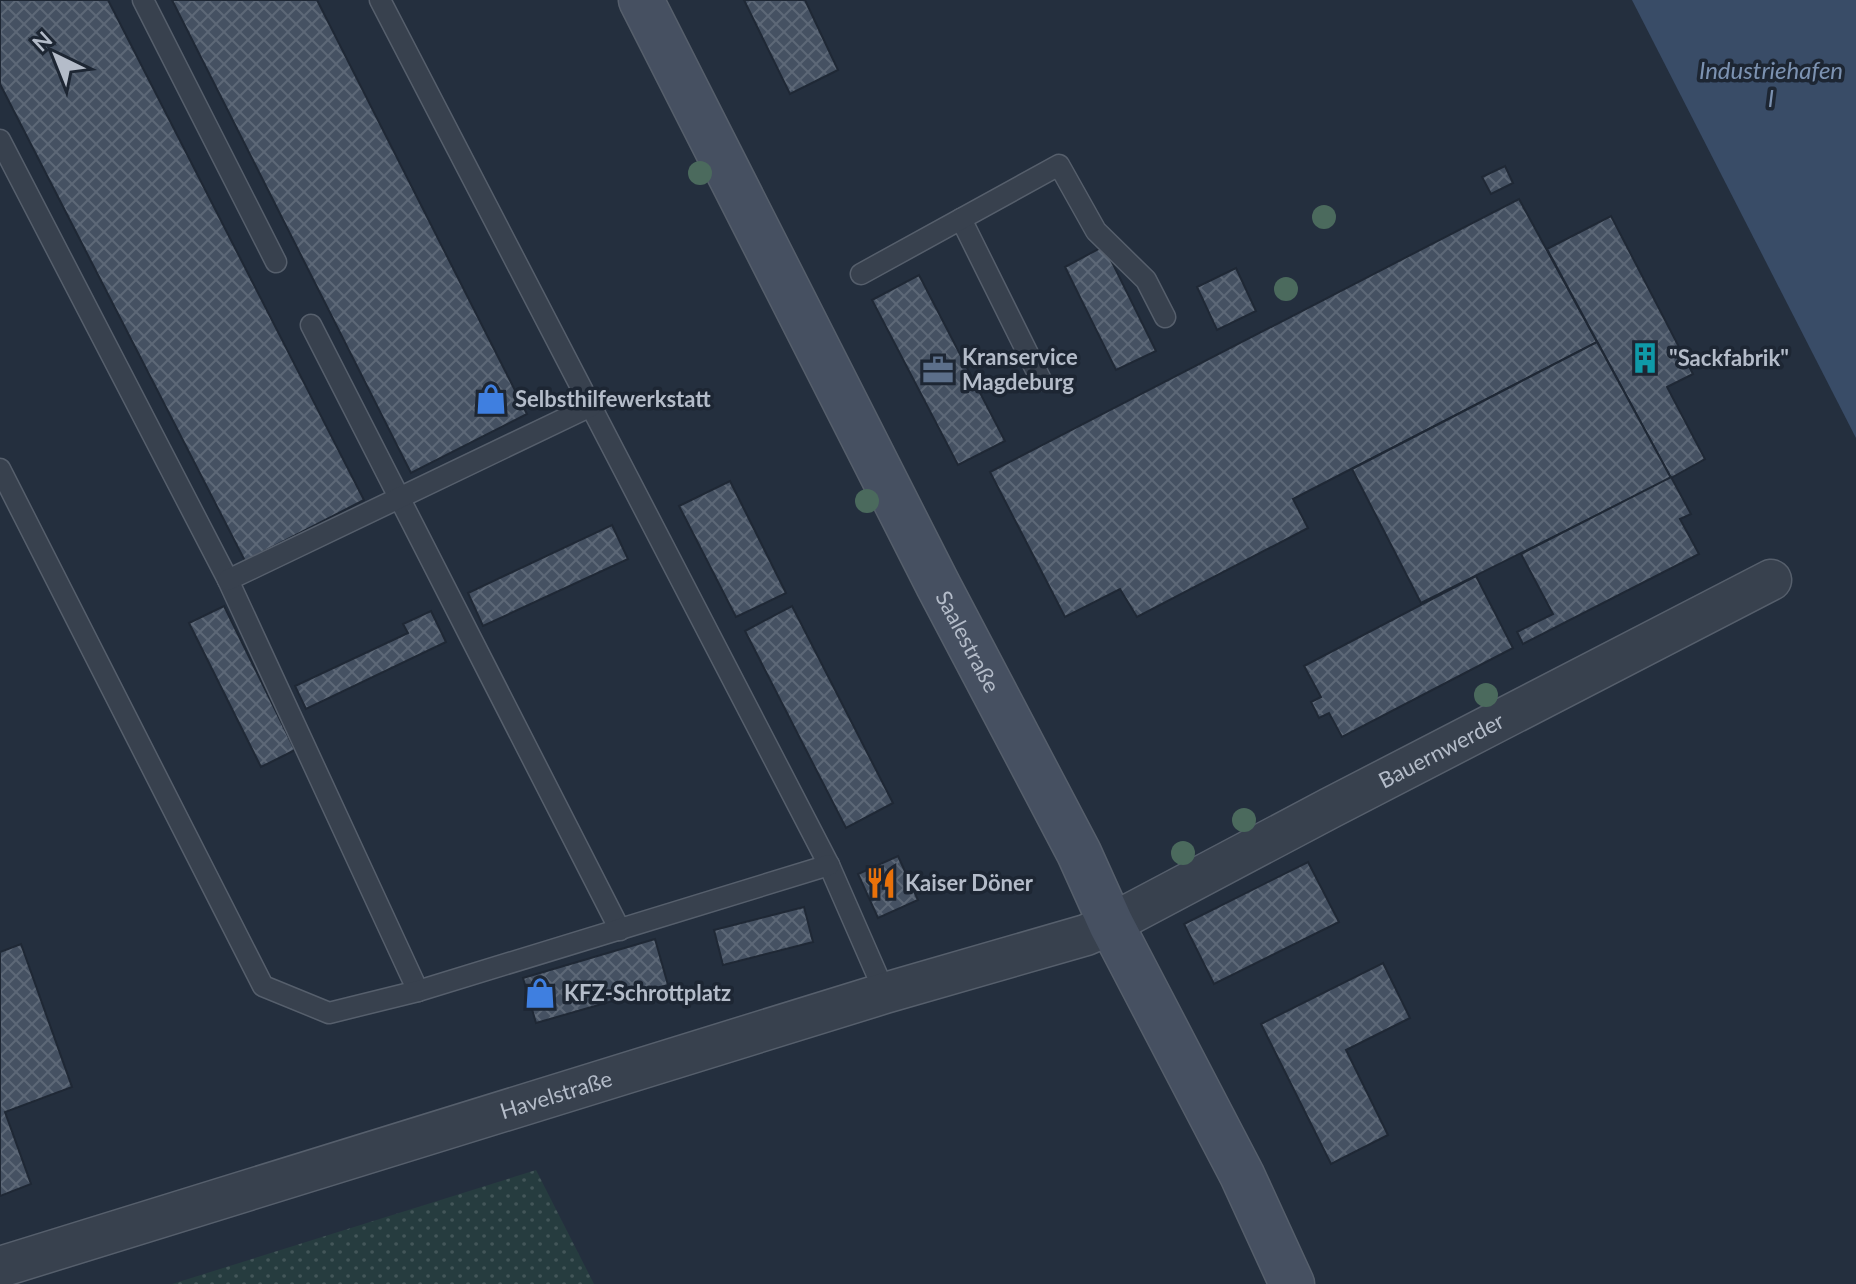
<svg xmlns="http://www.w3.org/2000/svg" width="1856" height="1284" viewBox="0 0 1856 1284" font-family="Lato,sans-serif">
<style>
.grass{fill:url(#grass-dots)}
.water{fill:#394c67}
.building{fill:url(#building-cross-hatch);stroke:#1f2835;stroke-width:2}
.lines{fill:none;stroke-linecap:round;stroke-linejoin:round}
.service-casing{stroke:#565f6c;stroke-width:23}
.minor-casing{stroke:#565f6c;stroke-width:43}
.secondary-casing{stroke:#565f6c;stroke-width:47}
.service{stroke:#38414e;stroke-width:20}
.minor{stroke:#38414e;stroke-width:40}
.secondary{stroke:#465061;stroke-width:44}
.tree{fill:#4b6a5d}
.labels{text-anchor:middle;stroke-width:7;stroke-linejoin:round;paint-order:stroke}
.poi-label{font-size:22px;font-weight:bold;fill:#b4bcc9;stroke:#1d2633;text-anchor:start}
.street-label{font-size:22px;fill:#b4bcc9;stroke:#1d2633}
.water-label{font-size:24px;font-style:italic;fill:#7c92b1;stroke:#1d2633}
</style>
<defs>
<pattern id="grass-dots" width="8" height="8" patternUnits="userSpaceOnUse" patternTransform="scale(2)"><rect width="8" height="8" fill="#263c3f"/><path d="M2 2h.1M6 6h.1" fill="none" stroke="#435659" stroke-width="1.8" stroke-linecap="round"/></pattern>
<pattern id="building-cross-hatch" width="8" height="8" patternUnits="userSpaceOnUse" patternTransform="scale(2)"><rect width="8" height="8" fill="#455162"/><path d="M0 0l8 8M0 8l8-8" fill="none" stroke="#5d6877"/></pattern>
</defs>
<rect width="100%" height="100%" fill="#242f3e"/>
<path class="grass" d="M536 1170 594 1284H172Z"/>
<path class="water" d="M1632 0H1856V438Z"/>
<g class="building">
<path d="M0 0H108L364 500 245 561 0 84Z"/>
<path d="M172 0H317L527 414 411 473Z"/>
<path d="M744 0H805L838 70 790 94Z"/>
<path d="M1505 166 1513 183 1491 194 1482 177Z"/>
<path d="M1519 199 1597 342 1293 499 1308 528 1137 617 1120 589 1065 617 990 472Z"/>
<path d="M1611 216 1693 374 1667 387 1705 459 1671 478 1547 249Z"/>
<path d="M1104 246 1156 351 1116 370 1065 267Z"/>
<path d="M1236 268 1256 311 1217 330 1197 287Z"/>
<path d="M919 275 1005 441 958 465 872 300Z"/>
<path d="M1597 342 1671 478 1421 603 1352 469Z"/>
<path d="M1671 477 1691 514 1680 519 1699 554 1523 644 1517 632 1553 614 1521 554Z"/>
<path d="M730 481 786 593 736 617 679 506Z"/>
<path d="M612 525 628 559 483 626 468 593Z"/>
<path d="M1476 576 1513 648 1342 737 1329 713 1319 718 1311 702 1321 697 1304 666Z"/>
<path d="M224 606 295 750 261 767 189 623Z"/>
<path d="M792 606 893 803 846 828 745 631Z"/>
<path d="M431 611 446 642 306 709 295 686 408 633 403 624Z"/>
<path d="M898 856 918 900 878 918 858 874Z"/>
<path d="M1308 862 1339 922 1214 984 1184 924Z"/>
<path d="M804 907 813 942 723 965 714 930Z"/>
<path d="M655 939 668 985 536 1023 523 978Z"/>
<path d="M21 944 72 1087 5 1112 31 1184 0 1196V952Z"/>
<path d="M1383 963 1410 1018 1346 1050 1388 1135 1331 1164 1261 1024Z"/>
</g>
<g class="lines">
<defs>
<g id="service">
<path d="M143 0 276 262"/>
<path d="M380 0 829 865 885 993"/>
<path d="M0 140 228 580 418 991"/>
<path d="M961 219 1041 380"/>
<path d="M861 274 1059 165 1096 231 1146 280 1165 317"/>
<path d="M311 325 620 930"/>
<path d="M0 469 263 986 329 1013 418 991 829 865"/>
<path d="M228 580 591 406"/>
</g>
<g id="minor">
<path id="s1" d="M0 1267 885 993 1086 935 1111 924 1330 808 1771 580"/>
</g>
<g id="secondary">
<path id="s2" d="M641 0 938 585 1079 853 1111 924 1242 1175 1292 1284"/>
</g>
</defs>
<use href="#service" class="service-casing"/>
<use href="#minor" class="minor-casing"/>
<use href="#secondary" class="secondary-casing"/>
<use href="#service" class="service"/>
<use href="#minor" class="minor"/>
<use href="#secondary" class="secondary"/>
</g>
<g class="tree">
<circle cx="700" cy="173" r="12"/>
<circle cx="1324" cy="217" r="12"/>
<circle cx="1286" cy="289" r="12"/>
<circle cx="867" cy="501" r="12"/>
<circle cx="1486" cy="695" r="12"/>
<circle cx="1244" cy="820" r="12"/>
<circle cx="1183" cy="853" r="12"/>
</g>
<defs>
<symbol id="building-bare" viewBox="-9 -9 18 18"><path d="M-4-6H4V6H1V3H-1V6H-4ZM-2.5-4.3h1.7v1.8h-1.7ZM.8-4.3h1.7v1.8H.8ZM-2.5-1h1.7V.8h-1.7ZM.8-1h1.7V.8H.8Z" fill="#0f9aa8" stroke="#1d2633" stroke-width="2.5" paint-order="stroke"/></symbol>
<symbol id="office-bare" viewBox="-9 -9 18 18"><path d="M-6-3h4V-5.5h4V-3h4V5H-6ZM-1-4.5V-3h2v-1.5ZM-6 0V1H6V0Z" fill="#5c6f8a" stroke="#1d2633" stroke-width="2.5" paint-order="stroke"/></symbol>
<symbol id="shop-bare" viewBox="-9 -9 18 18"><path d="M-5-2.5h2.3a2.7 3.5 0 0 1 5.4 0H5L5.5 6h-11ZM-1.5-2.5h3a1.5 2.3 0 0 0-3 0Z" fill="#3f7fe0" stroke="#1d2633" stroke-width="2.5" paint-order="stroke"/></symbol>
<symbol id="restaurant-bare" viewBox="-9 -9 18 18"><path d="M-5-6h1v4h1v-4h1v4h1v-4h1v5L-1.5 .5V6h-2V.5L-5-1ZM5-6V6H3V1.5H1.5Q1.5-4 5-6Z" fill="#e8710a" stroke="#1d2633" stroke-width="2.5" paint-order="stroke"/></symbol>
</defs>
<g fill-rule="evenodd">
<use href="#building-bare" x="1623" y="336" width="44" height="44"/>
<use href="#office-bare" x="916" y="348" width="44" height="44"/>
<use href="#shop-bare" x="469" y="377" width="44" height="44"/>
<use href="#restaurant-bare" x="859" y="861" width="44" height="44"/>
<use href="#shop-bare" x="518" y="971" width="44" height="44"/>
</g>
<g class="labels">
<g class="poi-label">
<text x="962" y="365">Kranservice<tspan x="962" dy="25">Magdeburg</tspan></text>
<text x="1669" y="366">"Sackfabrik"</text>
<text x="515" y="407">Selbsthilfewerkstatt</text>
<text x="905" y="891">Kaiser Döner</text>
<text x="564" y="1001">KFZ-Schrottplatz</text>
</g>
<g class="street-label">
<text dy="8" stroke="none"><textPath href="#s2" startOffset="720">Saalestraße</textPath></text>
<text dy="8" stroke="none"><textPath href="#s1" startOffset="1536">Bauernwerder</textPath></text>
<text dy="8" stroke="none"><textPath href="#s1" startOffset="582">Havelstraße</textPath></text>
</g>
<g class="water-label">
<text x="1771" y="79">Industriehafen<tspan x="1771" dy="28">I</tspan></text>
</g>
</g>
<g transform="translate(56 56) rotate(317)" stroke="#1d2633" stroke-width="6" paint-order="stroke">
<path d="M0-6L14 30L0 20L-14 30Z" fill="#b4bcc9"/>
<text y="-12" font-size="22" font-weight="bold" text-anchor="middle" fill="#b4bcc9">N</text>
</g>
</svg>
